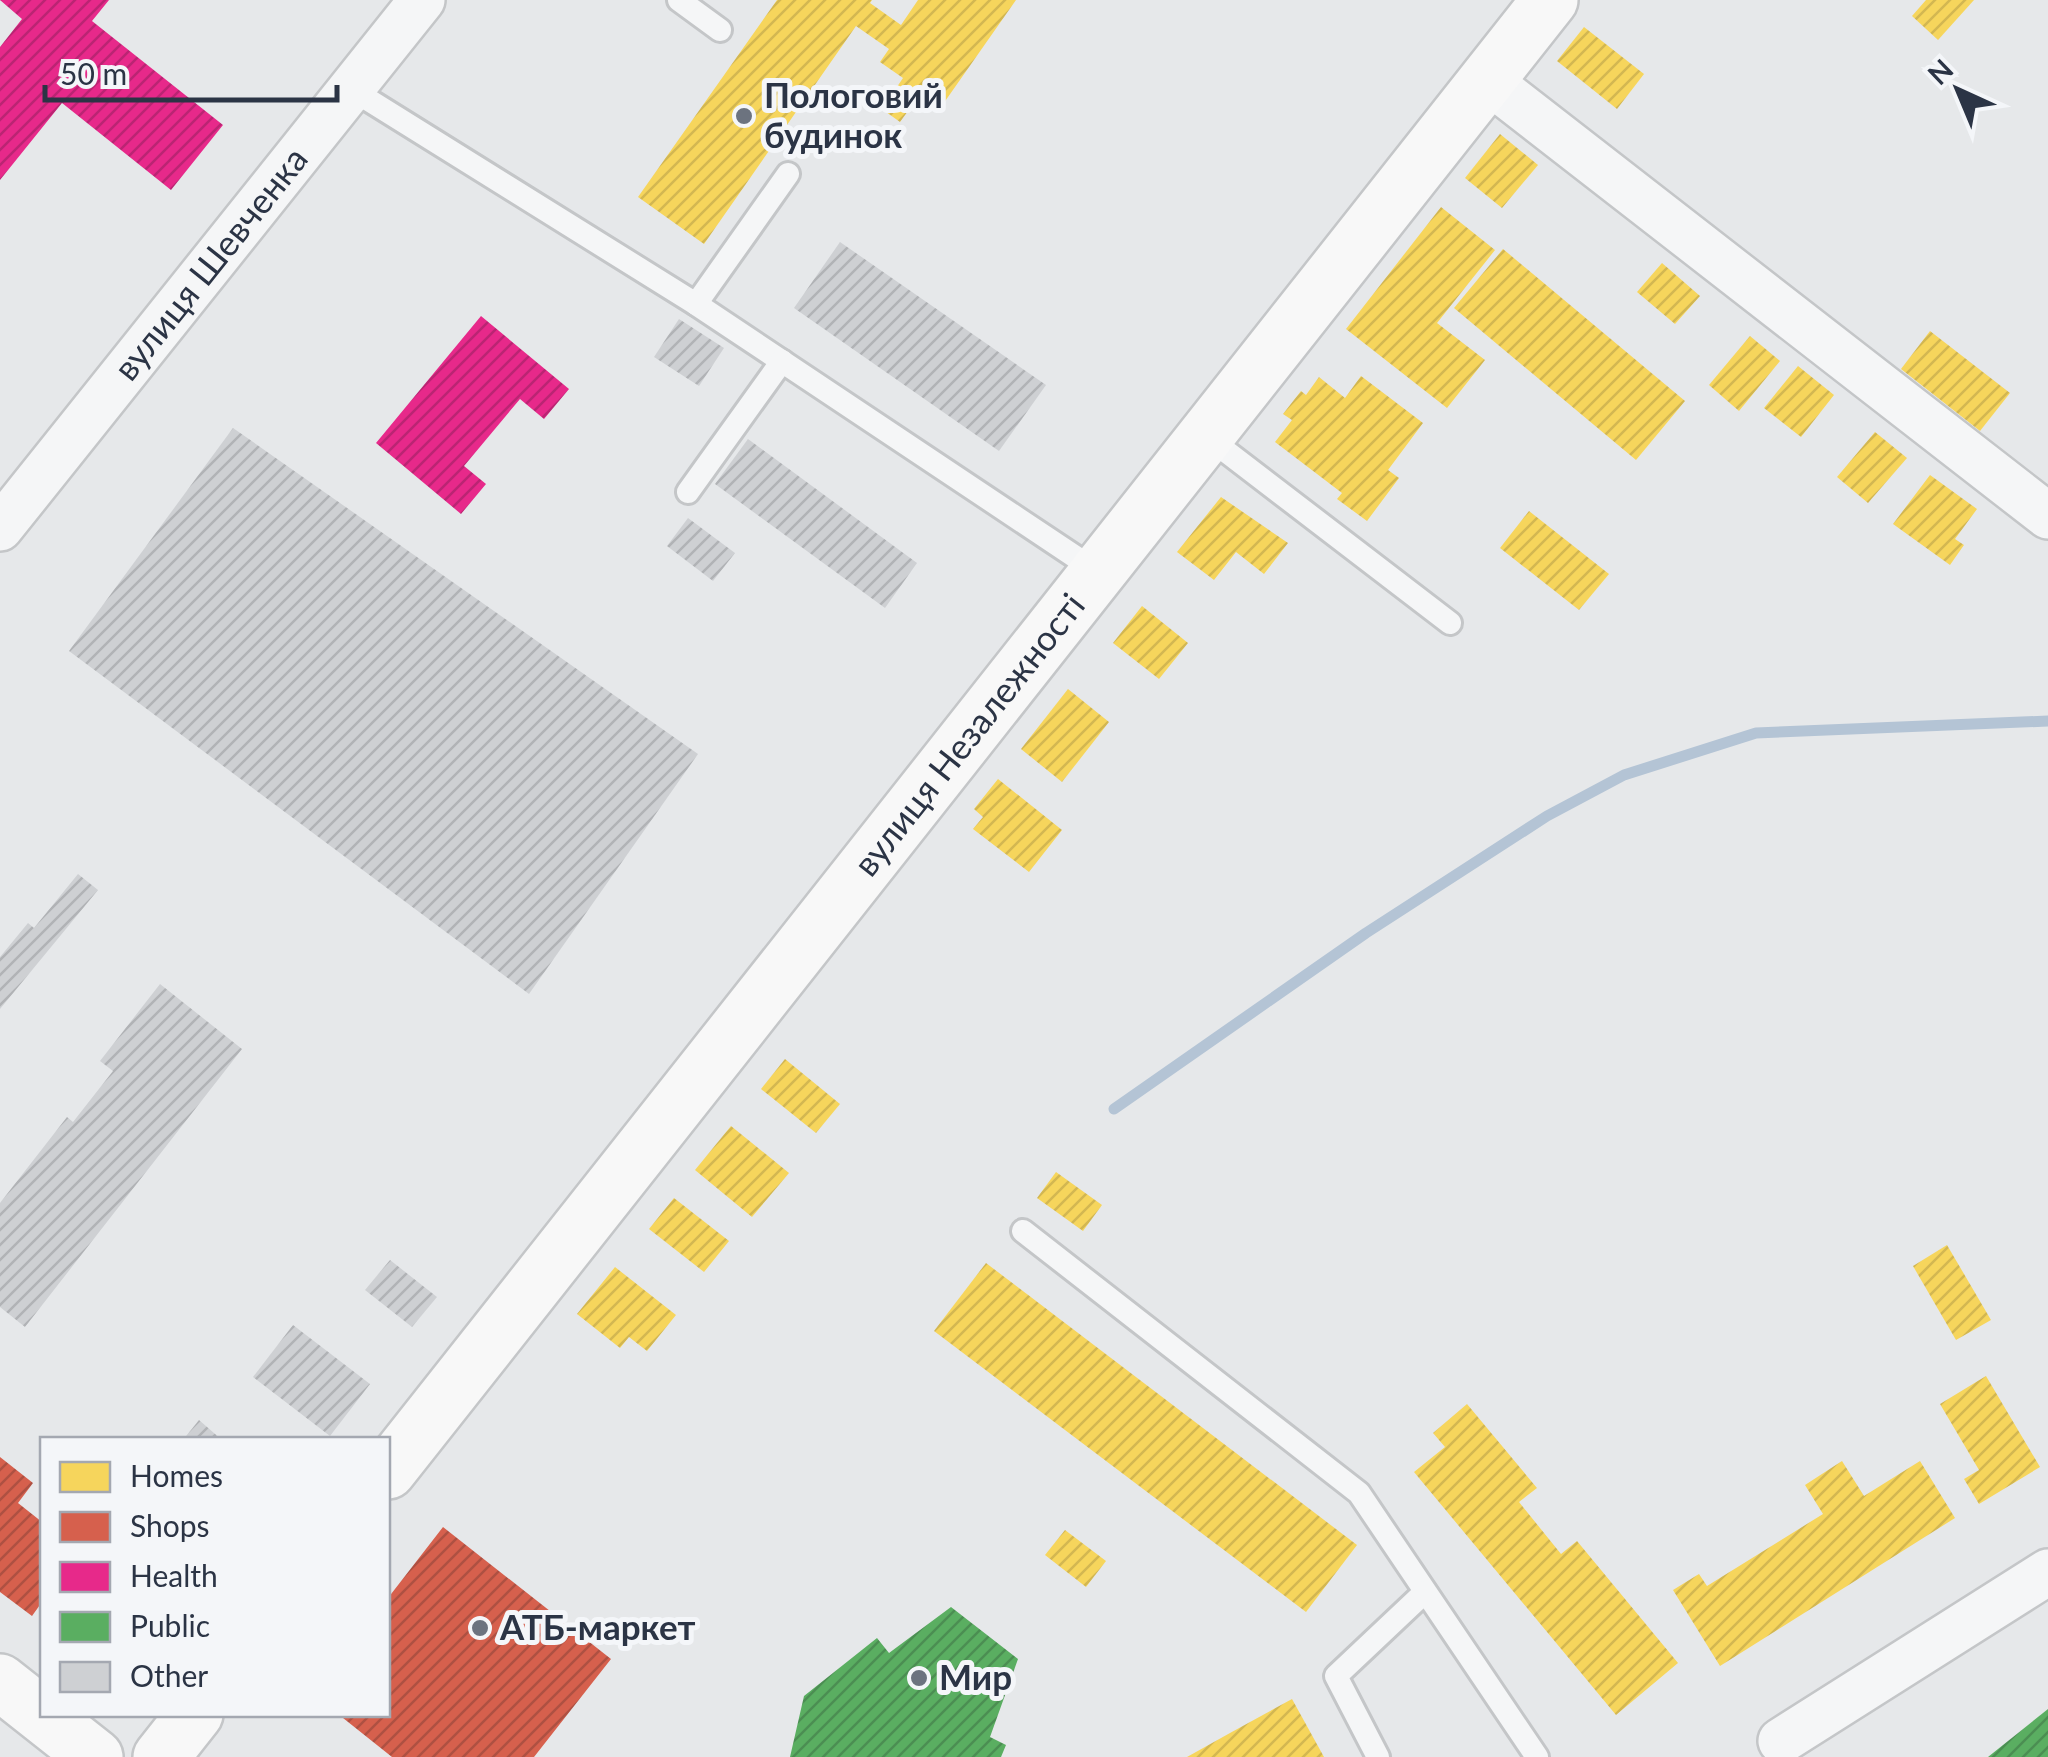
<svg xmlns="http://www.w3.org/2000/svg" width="2048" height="1757" viewBox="0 0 2048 1757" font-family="Lato,sans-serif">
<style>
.homes{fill:url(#homes-hatch)}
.shops{fill:url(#shops-hatch)}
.health{fill:url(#health-hatch)}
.public{fill:url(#public-hatch)}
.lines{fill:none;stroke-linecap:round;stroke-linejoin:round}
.stream{stroke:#b4c4d5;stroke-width:11}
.building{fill:url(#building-hatch)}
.lane-casing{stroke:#c4c6c8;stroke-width:28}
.street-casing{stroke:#c4c6c8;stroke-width:50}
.secondary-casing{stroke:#c4c6c8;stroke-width:60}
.lane{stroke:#f5f6f7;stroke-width:22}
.street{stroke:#f5f6f7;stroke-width:45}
.secondary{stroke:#f8f8f8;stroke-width:55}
.poi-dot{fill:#6c737f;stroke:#f4f6f9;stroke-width:4}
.labels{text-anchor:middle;stroke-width:10;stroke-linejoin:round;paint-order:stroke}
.poi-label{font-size:35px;font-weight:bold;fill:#2b3445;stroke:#f4f6f9;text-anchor:start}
.street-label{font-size:35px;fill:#2b3445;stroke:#f4f6f9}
</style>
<defs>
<pattern id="homes-hatch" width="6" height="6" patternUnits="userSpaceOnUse" patternTransform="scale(2.5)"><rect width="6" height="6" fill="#f6d55c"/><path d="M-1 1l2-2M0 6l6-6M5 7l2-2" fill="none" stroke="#d3b751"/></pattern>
<pattern id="shops-hatch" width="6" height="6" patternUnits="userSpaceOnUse" patternTransform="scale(2.5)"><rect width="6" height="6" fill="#d6604d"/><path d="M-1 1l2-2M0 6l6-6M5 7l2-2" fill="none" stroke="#ae5042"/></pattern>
<pattern id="health-hatch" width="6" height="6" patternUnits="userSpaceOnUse" patternTransform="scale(2.5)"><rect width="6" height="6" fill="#e7298a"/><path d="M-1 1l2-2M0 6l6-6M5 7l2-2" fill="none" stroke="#bb2473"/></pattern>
<pattern id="public-hatch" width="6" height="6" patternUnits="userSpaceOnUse" patternTransform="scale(2.5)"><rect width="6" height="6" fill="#5aae61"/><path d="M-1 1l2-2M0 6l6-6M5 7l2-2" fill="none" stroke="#4b8e52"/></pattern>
<pattern id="building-hatch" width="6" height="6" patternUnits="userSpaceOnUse" patternTransform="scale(2.5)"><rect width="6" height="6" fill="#ced0d3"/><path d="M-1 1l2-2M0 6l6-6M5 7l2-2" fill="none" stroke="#b1b3b6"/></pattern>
</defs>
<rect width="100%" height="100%" fill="#e6e8ea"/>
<g class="homes">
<path d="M777 0H872L870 3 901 25 918 0H1016L941 107 921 93 900 122 882 109 903 78 880 62 889 49 856 26 704 244 638 197Z"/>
<path d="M1926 0H1974L1938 40 1912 16Z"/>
<path d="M1584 27 1644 74 1617 109 1557 61Z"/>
<path d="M1500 134 1538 165 1502 208 1465 178Z"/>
<path d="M1441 207 1495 250 1437 323 1485 360 1447 408 1346 329Z"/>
<path d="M1503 249 1685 401 1636 460 1454 308Z"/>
<path d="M1662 263 1700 296 1675 324 1637 292Z"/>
<path d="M1930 331 2010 393 1980 431 1901 369Z"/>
<path d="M1750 336 1780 361 1739 411 1709 385Z"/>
<path d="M1798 366 1834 395 1801 437 1764 408Z"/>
<path d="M1361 376 1423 423 1388 470 1399 478 1367 521 1337 499 1342 493 1275 442 1292 420 1283 414 1301 391 1306 395 1319 377 1345 398Z"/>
<path d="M1875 432 1907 458 1868 503 1837 477Z"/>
<path d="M1930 475 1977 509 1955 539 1964 545 1950 565 1893 524Z"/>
<path d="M1221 497 1288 543 1264 574 1236 552 1214 580 1177 552Z"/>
<path d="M1529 511 1609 574 1579 610 1500 548Z"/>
<path d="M1142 606 1188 643 1159 679 1113 643Z"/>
<path d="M1068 689 1109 722 1062 782 1021 749Z"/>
<path d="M998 779 1062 830 1029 872 973 829 983 817 974 809Z"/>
<path d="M785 1059 840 1104 816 1133 761 1089Z"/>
<path d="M731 1126 789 1173 752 1217 695 1170Z"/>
<path d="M1056 1172 1102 1205 1083 1231 1037 1198Z"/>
<path d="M674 1198 729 1241 704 1272 649 1229Z"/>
<path d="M1947 1245 1991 1320 1956 1340 1913 1266Z"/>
<path d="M986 1263 1357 1545 1306 1612 934 1331Z"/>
<path d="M615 1267 676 1315 647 1351 629 1337 620 1348 577 1314Z"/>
<path d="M1986 1376 2040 1467 1979 1504 1964 1479 1979 1470 1940 1404Z"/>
<path d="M1467 1404 1537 1488 1519 1502 1561 1554 1577 1541 1678 1663 1616 1715 1414 1472 1445 1447 1433 1433Z"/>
<path d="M1842 1461 1864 1496 1920 1461 1955 1518 1720 1666 1673 1590 1699 1574 1707 1586 1823 1514 1805 1485Z"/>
<path d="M1065 1530 1106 1561 1086 1587 1045 1555Z"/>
<path d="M1292 1699 1324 1757H1187L1230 1733Z"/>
</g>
<g class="shops">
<path d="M0 1457 33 1483 18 1503 42 1522V1602L32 1616 0 1592Z"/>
<path d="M443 1527 611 1659 534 1757H392L338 1714H388V1598Z"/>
</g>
<g class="health">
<path d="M0 0H109L92 21 223 125 171 190 62 103 0 180V47L22 19Z"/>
<path d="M481 316 569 389 544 419 520 399 464 466 486 484 461 514 376 443Z"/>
</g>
<g class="public">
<path d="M951 1607 1018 1659 990 1737 1006 1745 1001 1757H790L804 1696 877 1638 889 1653Z"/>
<path d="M2048 1709V1757H1988Z"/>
</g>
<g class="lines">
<path class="stream" d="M1114 1109 1366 933 1547 816 1624 775 1756 733 2048 721"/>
</g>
<g class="building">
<path d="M840 242 1046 385 999 451 794 308Z"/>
<path d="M679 319 724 348 699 386 654 357Z"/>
<path d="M233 428 698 754 529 994 69 651Z"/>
<path d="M748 439 917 563 885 608 715 484Z"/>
<path d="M688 518 735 553 713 581 667 546Z"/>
<path d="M78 874 98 890 0 1009V957L28 923 34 928Z"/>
<path d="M160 984 242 1049 25 1327 0 1307V1203L67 1117 73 1122 113 1071 100 1061Z"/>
<path d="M390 1260 437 1297 412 1327 365 1290Z"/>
<path d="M293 1325 370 1384 330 1436 253 1377Z"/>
<path d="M199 1420 222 1440H183Z"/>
</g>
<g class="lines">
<defs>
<g id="lane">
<path d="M679 0 720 30"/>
<path d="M351 89 696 304 1098 572"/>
<path d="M696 304 788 174"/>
<path d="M1206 436 1450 623"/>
<path d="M688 492 782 361"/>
<path d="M1023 1231 1359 1493 1537 1757"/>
<path d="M1378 1757 1336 1676 1425 1592"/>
</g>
<g id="street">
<path d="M1487 80 2048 516"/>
<path id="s1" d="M0 528 422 0"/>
<path d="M1781 1741 2048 1572"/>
</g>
<g id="secondary">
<path id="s2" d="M388 1471 1550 0"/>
<path d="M0 1682 95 1757"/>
<path d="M161 1757 195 1714"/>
</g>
</defs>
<use href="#lane" class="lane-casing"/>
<use href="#street" class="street-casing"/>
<use href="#secondary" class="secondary-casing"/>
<use href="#lane" class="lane"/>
<use href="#street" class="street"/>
<use href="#secondary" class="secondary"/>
</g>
<g class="poi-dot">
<circle cx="744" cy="116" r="10"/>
<circle cx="480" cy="1628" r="10"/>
<circle cx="919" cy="1678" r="10"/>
</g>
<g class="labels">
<g class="poi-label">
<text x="764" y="108">Пологовий<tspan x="764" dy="40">будинок</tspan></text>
<text x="500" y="1640">АТБ-маркет</text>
<text x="939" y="1690">Мир</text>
</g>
<g class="street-label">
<text dy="12" stroke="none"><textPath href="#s1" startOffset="338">вулиця Шевченка</textPath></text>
<text dy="12" stroke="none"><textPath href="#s2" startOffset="938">вулиця Незалежності</textPath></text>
</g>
</g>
<rect x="40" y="1437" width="350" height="280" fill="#f4f6f9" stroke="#a4a8b1" stroke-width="2.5"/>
<rect x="60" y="1462" width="50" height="30" fill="#f6d55c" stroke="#a4a8b1" stroke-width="2.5"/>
<text x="130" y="1487" font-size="30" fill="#2b3445">Homes</text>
<rect x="60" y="1512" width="50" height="30" fill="#d6604d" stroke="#a4a8b1" stroke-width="2.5"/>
<text x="130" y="1537" font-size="30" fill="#2b3445">Shops</text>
<rect x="60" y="1562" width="50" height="30" fill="#e7298a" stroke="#a4a8b1" stroke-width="2.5"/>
<text x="130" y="1587" font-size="30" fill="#2b3445">Health</text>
<rect x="60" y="1612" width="50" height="30" fill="#5aae61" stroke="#a4a8b1" stroke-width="2.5"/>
<text x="130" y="1637" font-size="30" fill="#2b3445">Public</text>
<rect x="60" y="1662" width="50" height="30" fill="#ced0d3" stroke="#a4a8b1" stroke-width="2.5"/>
<text x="130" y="1687" font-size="30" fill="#2b3445">Other</text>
<g transform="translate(1958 90) rotate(316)" stroke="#f4f6f9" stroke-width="8" paint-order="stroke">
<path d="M0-8L18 38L0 25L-18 38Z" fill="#2b3445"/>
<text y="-15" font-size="28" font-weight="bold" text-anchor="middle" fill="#2b3445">N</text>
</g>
<path d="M45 85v15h292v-15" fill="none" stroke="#2b3445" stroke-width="5"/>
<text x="60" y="85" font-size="30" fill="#2b3445" stroke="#f4f6f9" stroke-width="8" paint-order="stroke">50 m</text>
</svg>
